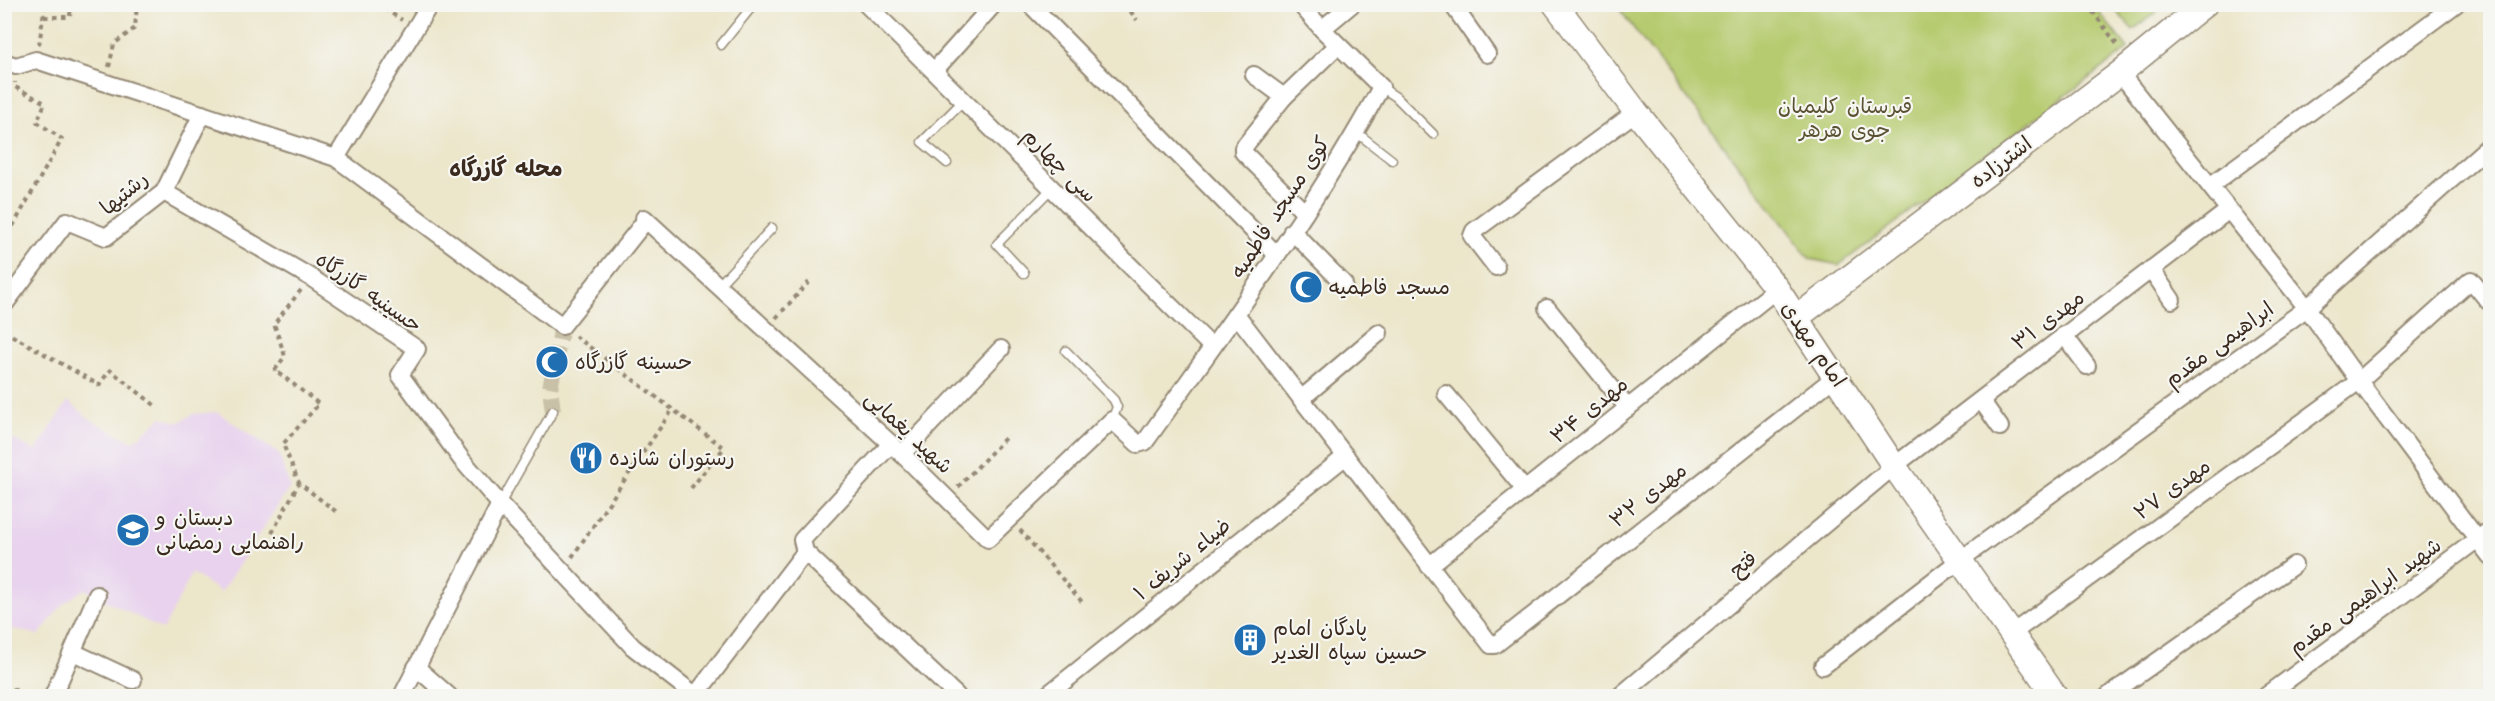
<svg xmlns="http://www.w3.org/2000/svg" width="2495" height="701" viewBox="0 0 2495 701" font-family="Kalam,'Playpen Sans Arabic',sans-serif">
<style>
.built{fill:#e8d2ee}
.green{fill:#b6cb6f;stroke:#787a46;stroke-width:1.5}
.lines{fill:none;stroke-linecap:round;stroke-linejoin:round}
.street-tunnel{stroke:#c9c0a8;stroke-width:16;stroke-dasharray:16 8;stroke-linecap:butt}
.lane-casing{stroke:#948874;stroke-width:11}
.street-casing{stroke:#948874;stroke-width:20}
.secondary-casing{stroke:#948874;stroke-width:27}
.path{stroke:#948874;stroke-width:4;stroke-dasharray:4.5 4.5;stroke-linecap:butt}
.lane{stroke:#fff;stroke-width:8}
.street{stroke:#fff;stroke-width:16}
.secondary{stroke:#fff;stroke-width:24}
.labels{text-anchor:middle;stroke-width:4.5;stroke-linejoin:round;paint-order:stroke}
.park-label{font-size:21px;fill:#5a5232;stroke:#f6f6f2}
.street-label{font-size:21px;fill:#3b2a1e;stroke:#f6f6f2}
.poi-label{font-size:21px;fill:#3b2a1e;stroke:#f6f6f2;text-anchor:start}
.neighbourhood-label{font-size:22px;font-weight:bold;fill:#3b2a1e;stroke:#f6f6f2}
</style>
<rect width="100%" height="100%" fill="#f6f6f2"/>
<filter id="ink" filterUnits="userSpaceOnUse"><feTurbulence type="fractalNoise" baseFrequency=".0167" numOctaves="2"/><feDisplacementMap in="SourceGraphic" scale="12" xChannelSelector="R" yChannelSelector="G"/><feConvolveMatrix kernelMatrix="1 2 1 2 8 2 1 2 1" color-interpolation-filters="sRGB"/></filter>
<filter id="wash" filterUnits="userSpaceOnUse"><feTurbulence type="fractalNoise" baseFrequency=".008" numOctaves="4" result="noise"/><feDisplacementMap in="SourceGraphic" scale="24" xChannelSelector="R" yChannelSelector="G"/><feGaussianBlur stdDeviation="1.35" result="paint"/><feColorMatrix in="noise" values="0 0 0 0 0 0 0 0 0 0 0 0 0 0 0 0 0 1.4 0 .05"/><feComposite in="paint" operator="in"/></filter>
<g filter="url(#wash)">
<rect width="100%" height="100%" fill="#ece6cb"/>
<path class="built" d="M68 401 91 420 133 442 162 417 178 423 193 414 217 412 279 454 290 487 221 592 192 573 163 630 84 589 62 605 39 635 5 627V435L36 451Z"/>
<g class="green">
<path d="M1616 5H2093L2128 49 1839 265 1810 259Z"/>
<path d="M2111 5H2165L2133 30Z"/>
</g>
</g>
<g filter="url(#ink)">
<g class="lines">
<path class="street-tunnel" d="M553 411 550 389 562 326"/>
<defs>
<g id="lane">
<path d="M721 45 754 4"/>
<path d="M1381 87 1396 97 1433 134"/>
<path d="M1356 132 1392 160"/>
<path d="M947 163 922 142 964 100"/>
<path d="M1024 273 997 244 1052 188"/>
<path d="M718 286 772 228"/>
<path d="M1066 351 1114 400 1117 407 1112 420"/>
<path d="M500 504 553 411"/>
</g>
<g id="street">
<path d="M866 4 1212 347"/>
<path d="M1030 4 1276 254"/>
<path d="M1300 4 1322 29"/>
<path d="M1452 4 1487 54"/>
<path d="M4 62 16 66 36 60 336 158 562 326 646 220"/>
<path d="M934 71 994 4"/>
<path d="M2120 73 2307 308 2359 381 2490 556"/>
<path d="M1254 75 1284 97"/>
<path d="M336 158 430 4"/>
<path d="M2210 186 2456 4"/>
<path d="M164 192 310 277 417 349 400 375 462 460 500 504 633 647 696 696"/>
<path d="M1305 213 1243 152V148L1284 97 1337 46"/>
<path d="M644 218 902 454 988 539 1112 420 1138 444 1145 442C1227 326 1313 212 1381 87L1322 29 1352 4"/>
<path d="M1292 231 1344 284"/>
<path d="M1496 267 1472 236 1474 231 1636 112"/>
<path d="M2151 269 2172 300"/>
<path d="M4 305 67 221 106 237 164 192 202 114"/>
<path d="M1547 308 1628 408"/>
<path d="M1236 314 1491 645H1495L1835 377"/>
<path d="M2064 335 2087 366"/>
<path d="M1446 394 1525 490"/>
<path d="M1301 399 1379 333"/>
<path d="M1981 400 2000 427"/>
<path d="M890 445 802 540 805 552 957 696"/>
<path d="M902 454 1001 349"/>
<path d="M1429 566 1777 289"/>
<path d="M2011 634 2359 381 2471 280 2489 302"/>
<path d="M73 652 133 680"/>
<path d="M1823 666 1960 560 2307 308 2490 145"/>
<path d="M416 667 449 696"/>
<path d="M53 696 97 595"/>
<path d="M402 696 500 504"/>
<path d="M695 696 805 552"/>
<path d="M1046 696 1346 456"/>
<path d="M1620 696 1894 466 2229 210"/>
<path d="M2108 696 2294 565"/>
<path d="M2266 696 2490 530"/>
</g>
<g id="secondary">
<path d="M1555 4 1636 112 1777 289 1894 466 2055 696"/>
<path d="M1796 318 2120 73 2205 4"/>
</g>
</defs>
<use href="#lane" class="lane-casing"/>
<use href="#street" class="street-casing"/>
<use href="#secondary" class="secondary-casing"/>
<g class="path">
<path d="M377 4 402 20"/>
<path d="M1125 4 1137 20"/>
<path d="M2087 4 2119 47"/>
<path d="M44 17H70L71 4"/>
<path d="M39 45 45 4"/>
<path d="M109 67 114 44 135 28 137 4"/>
<path d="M4 242 62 139 37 122 45 103 15 87V82"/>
<path d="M301 290 274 324 285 356 275 370 319 404 283 444 299 483 338 513"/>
<path d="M776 318 809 282"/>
<path d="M4 331 99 385 110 370 157 407"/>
<path d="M575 336 724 448 691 488"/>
<path d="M958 487 1008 435"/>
<path d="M1020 530 1083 603"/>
<path d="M272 533 299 483"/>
<path d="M572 557 673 409"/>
<path d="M4 685 28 696"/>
</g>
<use href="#lane" class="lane"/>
<use href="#street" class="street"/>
<use href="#secondary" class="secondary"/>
</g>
</g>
<defs>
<symbol id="mosque-disc" viewBox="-11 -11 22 22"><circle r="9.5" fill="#1f6fb2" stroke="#f6f6f2"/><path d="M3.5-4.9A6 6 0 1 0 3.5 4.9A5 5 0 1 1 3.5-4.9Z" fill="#fff"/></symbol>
<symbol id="restaurant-disc" viewBox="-11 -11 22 22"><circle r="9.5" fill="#1f6fb2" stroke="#f6f6f2"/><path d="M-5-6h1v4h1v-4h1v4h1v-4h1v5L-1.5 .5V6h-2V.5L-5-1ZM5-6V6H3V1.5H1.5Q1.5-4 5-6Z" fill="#fff"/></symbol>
<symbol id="school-disc" viewBox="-11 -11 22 22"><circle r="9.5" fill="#1f6fb2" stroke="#f6f6f2"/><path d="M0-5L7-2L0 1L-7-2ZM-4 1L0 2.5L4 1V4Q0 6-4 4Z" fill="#fff"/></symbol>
<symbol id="building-disc" viewBox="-11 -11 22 22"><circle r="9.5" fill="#1f6fb2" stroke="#f6f6f2"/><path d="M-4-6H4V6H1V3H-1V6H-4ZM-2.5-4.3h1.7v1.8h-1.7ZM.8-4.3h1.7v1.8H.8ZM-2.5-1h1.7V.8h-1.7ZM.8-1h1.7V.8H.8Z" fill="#fff"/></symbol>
</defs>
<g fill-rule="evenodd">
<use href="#mosque-disc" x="1287" y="268" width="38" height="38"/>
<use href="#mosque-disc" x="533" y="343" width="38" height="38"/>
<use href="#restaurant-disc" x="567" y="439" width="38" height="38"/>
<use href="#school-disc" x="114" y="511" width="38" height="38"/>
<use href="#building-disc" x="1231" y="621" width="38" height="38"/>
</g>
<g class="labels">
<g class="park-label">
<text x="1845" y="113">قبرستان کلیمیان<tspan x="1845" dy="24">جوی هرهر</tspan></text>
</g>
<g class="street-label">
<text transform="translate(2001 162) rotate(-37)" y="7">اشترزاده</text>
<text transform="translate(1060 165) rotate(45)" y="7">سی چهارم</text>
<text transform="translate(124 193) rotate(-40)" y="7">رشتیها</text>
<text transform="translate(1280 207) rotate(-57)" y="7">کوی مسجد فاطمیه</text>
<text transform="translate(369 292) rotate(35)" y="7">حسینیه گازرگاه</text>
<text transform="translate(2048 320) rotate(-37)" y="7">مهدی ۳۱</text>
<text transform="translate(1814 344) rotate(56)" y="7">امام مهدی</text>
<text transform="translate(2219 344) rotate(-36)" y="7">ابراهیمی مقدم</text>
<text transform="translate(1589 410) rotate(-39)" y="7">مهدی ۳۴</text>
<text transform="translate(909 432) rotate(43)" y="7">شهید یغمایی</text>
<text transform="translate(2172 489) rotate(-36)" y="7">مهدی ۲۷</text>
<text transform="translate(1648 495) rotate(-38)" y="7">مهدی ۳۲</text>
<text transform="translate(1182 559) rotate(-39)" y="7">ضیاء شریف ۱</text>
<text transform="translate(1743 564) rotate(-40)" y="7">فتح</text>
<text transform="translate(2365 596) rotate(-36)" y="7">شهید ابراهیمی مقدم</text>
</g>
<g class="poi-label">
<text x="1329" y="294">مسجد فاطمیه</text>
<text x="575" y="369">حسینه گازرگاه</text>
<text x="609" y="465">رستوران شازده</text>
<text x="156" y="525">دبستان و<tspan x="156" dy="24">راهنمایی رمضانی</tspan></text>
<text x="1273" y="635">پادگان امام<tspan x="1273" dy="24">حسین سپاه الغدیر</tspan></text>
</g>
<g class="neighbourhood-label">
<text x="506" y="176">محله گازرگاه</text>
</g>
</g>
<rect width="2495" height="701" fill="none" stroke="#f6f6f2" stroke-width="24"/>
</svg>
